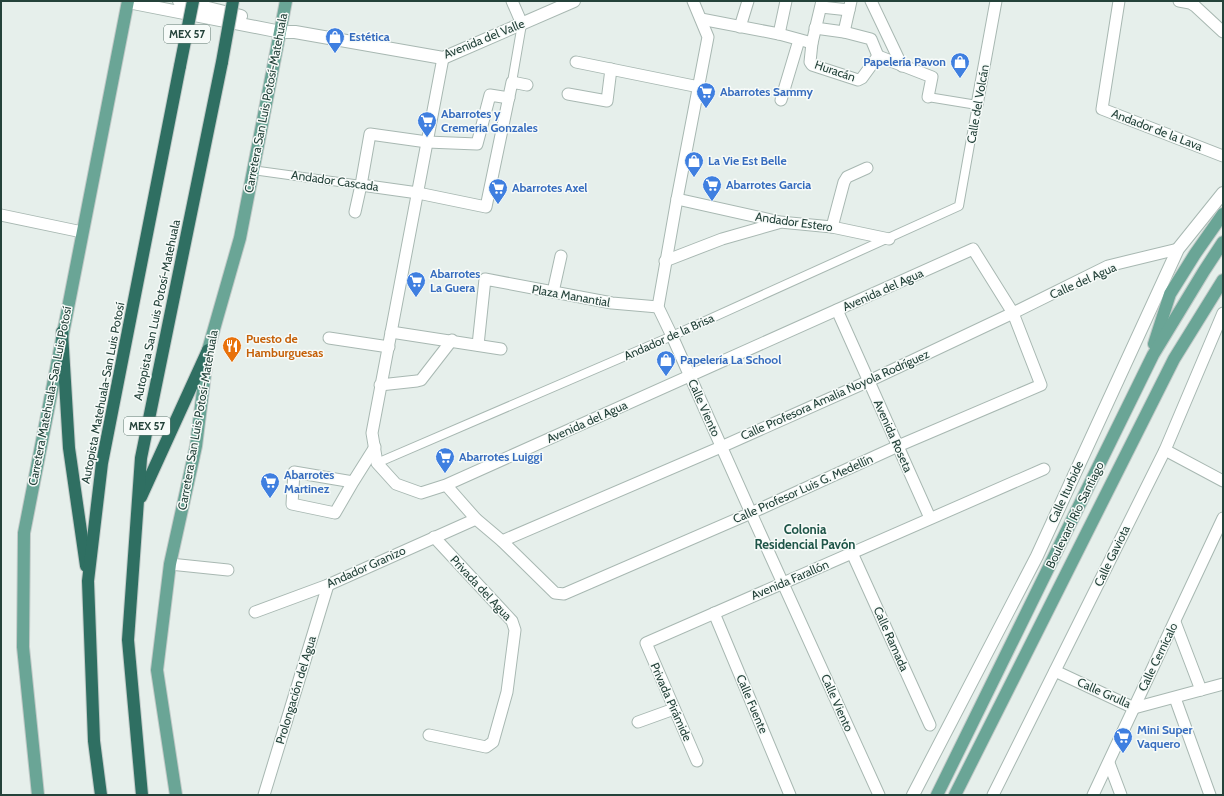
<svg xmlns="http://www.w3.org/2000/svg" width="1224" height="796" viewBox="0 0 1224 796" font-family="Cabin,sans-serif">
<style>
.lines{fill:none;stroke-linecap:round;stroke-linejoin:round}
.pedestrian-casing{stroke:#a8b8b2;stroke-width:10}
.minor-casing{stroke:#a8b8b2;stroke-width:13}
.tertiary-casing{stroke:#a8b8b2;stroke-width:14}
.primary-casing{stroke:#c2cac8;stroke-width:14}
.motorway-casing{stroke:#c2cac8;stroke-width:14}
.pedestrian{stroke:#fff;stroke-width:8}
.minor{stroke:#fff;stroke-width:11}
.tertiary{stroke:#fff;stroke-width:12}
.primary{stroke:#6aa596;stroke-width:12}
.motorway{stroke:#2f6f62;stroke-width:12}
.motorway-bridge-casing{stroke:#c2cac8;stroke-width:14;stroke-linecap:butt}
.motorway-bridge{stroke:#2f6f62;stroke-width:12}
.labels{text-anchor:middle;stroke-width:3;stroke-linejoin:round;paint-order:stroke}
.shield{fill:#f7fbf9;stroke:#637a73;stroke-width:1}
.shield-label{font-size:11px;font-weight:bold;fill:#24423a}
.shop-label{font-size:12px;font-weight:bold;fill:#366cbe;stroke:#f7fbf9;text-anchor:start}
.street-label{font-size:12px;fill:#24423a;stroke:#f7fbf9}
.food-label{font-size:12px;font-weight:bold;fill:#c56008;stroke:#f7fbf9;text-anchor:start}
.neighbourhood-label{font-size:13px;font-weight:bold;fill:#1f5548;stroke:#f7fbf9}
</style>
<rect width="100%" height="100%" fill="#e6efeb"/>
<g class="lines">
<defs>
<g id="pedestrian">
<path d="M512 82 522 24"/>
<path d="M252 170 361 185"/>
<path d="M377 463 672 336 959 206 977 105 928 97"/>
</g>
<g id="minor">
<path d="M512 1 522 24"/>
<path d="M693 1 708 37 677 199 658 307 672 336 751 513 879 795"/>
<path d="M822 1 812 43 810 62 812 65 858 80 862 78 878 56"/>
<path d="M871 1 902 66"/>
<path d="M1119 1 1102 109 1223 156"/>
<path d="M1179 1 1190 3 1195 6 1223 32"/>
<path d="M821 7 849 10"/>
<path d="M701 19 779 34 812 43"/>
<path d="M740 27 748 1"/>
<path d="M815 28 844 32 871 39 878 56"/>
<path d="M844 32 851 1"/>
<path d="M779 34 786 1"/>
<path d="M878 56 932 77 928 97"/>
<path d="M443 58 372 433 377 463 396 484 421 493 446 485 973 249 1013 313 1041 385 898 446 751 513 564 594 555 593 502 541 476 519 446 485"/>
<path d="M576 62 699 87"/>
<path d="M568 94 607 101 611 69"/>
<path d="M781 100 799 40"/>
<path d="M977 105 996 1"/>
<path d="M361 185 418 193 486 207 512 82 527 85"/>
<path d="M677 199 780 222 832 227 889 239"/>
<path d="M355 212 361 185 370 134 427 142 477 144 490 95 509 98"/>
<path d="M1 215 82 232"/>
<path d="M832 227 844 182 847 177 867 168"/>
<path d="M665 261 722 239 778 223"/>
<path d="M553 292 561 256"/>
<path d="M837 310 930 518"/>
<path d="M391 332 501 349"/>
<path d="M329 338 389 347"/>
<path d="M478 345 485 279 612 303 658 307"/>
<path d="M380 385 417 381 421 380 452 340"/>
<path d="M1165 450 1223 481"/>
<path d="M353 482 335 513 292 504 294 472 353 482 375 447"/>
<path d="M502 541 721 447 869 381 1013 313 1108 266 1178 249"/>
<path d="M852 553 930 725"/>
<path d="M170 564 228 570"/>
<path d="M255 612 328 585 476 519"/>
<path d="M714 613 790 795"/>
<path d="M1175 622 1201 690"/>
<path d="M1055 671 1134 708 1223 684"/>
<path d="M1175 698 1210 795"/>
<path d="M638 722 674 709"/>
<path d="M429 735 486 747 493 742 507 692 515 630 512 621 434 537"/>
<path d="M697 761 646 643 1044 469"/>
<path d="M1109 763 1121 795"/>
<path d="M264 795 328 585"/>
<path d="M993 795 1165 450 1223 313"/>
<path d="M1093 795 1223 518"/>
</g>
<g id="tertiary">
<path d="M179 1 241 16"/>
<path d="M128 2 281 32H295L443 58 574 1"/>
<path d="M913 795 1037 556 1178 249 1223 193"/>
</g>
<g id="primary">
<path d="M1154 344 1170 294 1195 254 1223 214"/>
<path d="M38 795 23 647 24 533 128 1"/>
<path d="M176 795 157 670 170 564 196 446 208 350 240 238 286 1"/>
<path d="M937 795 1153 355 1204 271 1223 242"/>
<path d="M955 795 1174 359 1223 280"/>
</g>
<g id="motorway">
<path d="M62 332 69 448 86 566"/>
<path d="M141 497 208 350"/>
<path d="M101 795 94 741 88 581 102 463 180 66"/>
<path d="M142 795 128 640 141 458 222 62"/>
</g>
</defs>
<use href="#pedestrian" class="pedestrian-casing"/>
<use href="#minor" class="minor-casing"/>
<use href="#tertiary" class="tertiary-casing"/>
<use href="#primary" class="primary-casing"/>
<use href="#motorway" class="motorway-casing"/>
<use href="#pedestrian" class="pedestrian"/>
<use href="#minor" class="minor"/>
<use href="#tertiary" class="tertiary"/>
<use href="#primary" class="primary"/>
<use href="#motorway" class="motorway"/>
<defs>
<g id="motorway-bridge">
<path d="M222 62 233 1"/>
<path d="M180 66 193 1"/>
</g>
</defs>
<use href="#motorway-bridge" class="motorway-bridge-casing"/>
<use href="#motorway-bridge" class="motorway-bridge"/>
</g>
<defs>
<symbol id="shop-pin" viewBox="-11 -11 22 30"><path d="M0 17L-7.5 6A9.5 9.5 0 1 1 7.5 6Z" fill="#3f7fe0" stroke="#f7fbf9"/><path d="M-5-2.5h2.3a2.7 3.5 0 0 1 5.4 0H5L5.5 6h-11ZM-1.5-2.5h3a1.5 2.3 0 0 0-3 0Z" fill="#fff"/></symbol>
<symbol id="supermarket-pin" viewBox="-11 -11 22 30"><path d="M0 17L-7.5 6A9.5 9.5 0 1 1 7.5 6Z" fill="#3f7fe0" stroke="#f7fbf9"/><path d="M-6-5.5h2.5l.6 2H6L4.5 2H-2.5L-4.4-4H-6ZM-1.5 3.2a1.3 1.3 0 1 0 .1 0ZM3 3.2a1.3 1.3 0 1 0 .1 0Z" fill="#fff"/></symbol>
<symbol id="restaurant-pin" viewBox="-11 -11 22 30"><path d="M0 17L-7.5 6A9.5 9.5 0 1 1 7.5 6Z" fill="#e8710a" stroke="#f7fbf9"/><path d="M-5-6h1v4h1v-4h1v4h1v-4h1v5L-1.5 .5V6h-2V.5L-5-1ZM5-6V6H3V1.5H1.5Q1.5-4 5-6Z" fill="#fff"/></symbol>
</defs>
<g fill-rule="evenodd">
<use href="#shop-pin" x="324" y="26" width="22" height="30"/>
<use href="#shop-pin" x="949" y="51" width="22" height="30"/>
<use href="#supermarket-pin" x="695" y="81" width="22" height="30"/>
<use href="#supermarket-pin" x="416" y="110" width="22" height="30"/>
<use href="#shop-pin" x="683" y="150" width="22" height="30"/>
<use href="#supermarket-pin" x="701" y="174" width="22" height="30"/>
<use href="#supermarket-pin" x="487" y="177" width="22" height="30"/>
<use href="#supermarket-pin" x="405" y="270" width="22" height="30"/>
<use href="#restaurant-pin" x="221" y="335" width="22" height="30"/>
<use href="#shop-pin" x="655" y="349" width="22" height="30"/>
<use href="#supermarket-pin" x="434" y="446" width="22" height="30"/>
<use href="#supermarket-pin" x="259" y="471" width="22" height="30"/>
<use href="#supermarket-pin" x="1112" y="726" width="22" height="30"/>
</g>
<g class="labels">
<g class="shield">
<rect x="164" y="25" width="46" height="18" rx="3"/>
<rect x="124" y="417" width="46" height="18" rx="3"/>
</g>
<g class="shield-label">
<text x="187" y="38">MEX 57</text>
<text x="147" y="430">MEX 57</text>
</g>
<g class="shop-label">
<text x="349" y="41">Estética</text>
<text x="946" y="66" text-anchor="end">Papelería Pavon</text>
<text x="720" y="96">Abarrotes Sammy</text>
<text x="441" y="118">Abarrotes y<tspan x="441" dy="14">Cremeria Gonzales</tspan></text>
<text x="708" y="165">La Vie Est Belle</text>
<text x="726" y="189">Abarrotes Garcia</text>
<text x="512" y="192">Abarrotes Axel</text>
<text x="430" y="278">Abarrotes<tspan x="430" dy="14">La Guera</tspan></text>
<text x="680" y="364">Papelería La School</text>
<text x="459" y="461">Abarrotes Luiggi</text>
<text x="284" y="479">Abarrotes<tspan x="284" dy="14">Martinez</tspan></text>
<text x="1137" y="734">Mini Super<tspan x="1137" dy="14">Vaquero</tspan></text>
</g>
<g class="street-label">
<text transform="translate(484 39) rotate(-22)" y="4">Avenida del Valle</text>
<text transform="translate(835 71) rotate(19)" y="4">Huracán</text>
<text transform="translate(266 103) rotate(-79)" y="4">Carretera San Luis Potosí-Matehuala</text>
<text transform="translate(978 104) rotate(-80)" y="4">Calle del Volcán</text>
<text transform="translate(1157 130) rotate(21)" y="4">Andador de la Lava</text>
<text transform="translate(335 181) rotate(8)" y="4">Andador Cascada</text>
<text transform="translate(794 222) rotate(8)" y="4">Andador Estero</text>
<text transform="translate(1083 281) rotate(-24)" y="4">Calle del Agua</text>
<text transform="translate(883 290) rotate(-24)" y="4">Avenida del Agua</text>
<text transform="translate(571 296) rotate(10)" y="4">Plaza Manantial</text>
<text transform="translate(157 310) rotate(-78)" y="4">Autopista San Luis Potosí-Matehuala</text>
<text transform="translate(669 337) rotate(-24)" y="4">Andador de la Brisa</text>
<text transform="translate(103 393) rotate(-79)" y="4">Autopista Matehuala-San Luis Potosí</text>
<text transform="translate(835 395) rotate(-24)" y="4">Calle Profesora Amalia Noyola Rodríguez</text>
<text transform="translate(50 396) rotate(-79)" y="4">Carretera Matehuala-San Luis Potosí</text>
<text transform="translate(704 408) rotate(66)" y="4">Calle Viento</text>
<text transform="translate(198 420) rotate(-80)" y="4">Carretera San Luis Potosí-Matehuala</text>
<text transform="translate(587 422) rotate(-24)" y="4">Avenida del Agua</text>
<text transform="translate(893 436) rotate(66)" y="4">Avenida Roseta</text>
<text transform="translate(803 489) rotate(-24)" y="4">Calle Profesor Luis G. Medellín</text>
<text transform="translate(1066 492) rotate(-65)" y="4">Calle Iturbide</text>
<text transform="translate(1075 515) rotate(-64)" y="4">Boulevard Río Santiago</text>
<text transform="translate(1112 556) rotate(-64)" y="4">Calle Gaviota</text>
<text transform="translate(366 567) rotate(-24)" y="4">Andador Granizo</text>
<text transform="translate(790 580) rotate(-23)" y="4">Avenida Farallón</text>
<text transform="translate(481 588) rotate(47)" y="4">Privada del Agua</text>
<text transform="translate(891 639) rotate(66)" y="4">Calle Ramada</text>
<text transform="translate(1158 657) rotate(-64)" y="4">Calle Cernícalo</text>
<text transform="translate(296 690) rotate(-73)" y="4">Prolongación del Agua</text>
<text transform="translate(1104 693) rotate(24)" y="4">Calle Grulla</text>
<text transform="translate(671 702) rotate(66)" y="4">Privada Pirámide</text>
<text transform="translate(837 703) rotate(66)" y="4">Calle Viento</text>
<text transform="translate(752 704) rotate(67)" y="4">Calle Fuente</text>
</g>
<g class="food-label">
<text x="246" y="343">Puesto de<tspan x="246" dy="14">Hamburguesas</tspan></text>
</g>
<g class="neighbourhood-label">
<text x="805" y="534">Colonia<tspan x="805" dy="15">Residencial Pavón</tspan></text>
</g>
</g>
<rect width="1224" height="796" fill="none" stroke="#24423a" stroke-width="4"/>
</svg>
